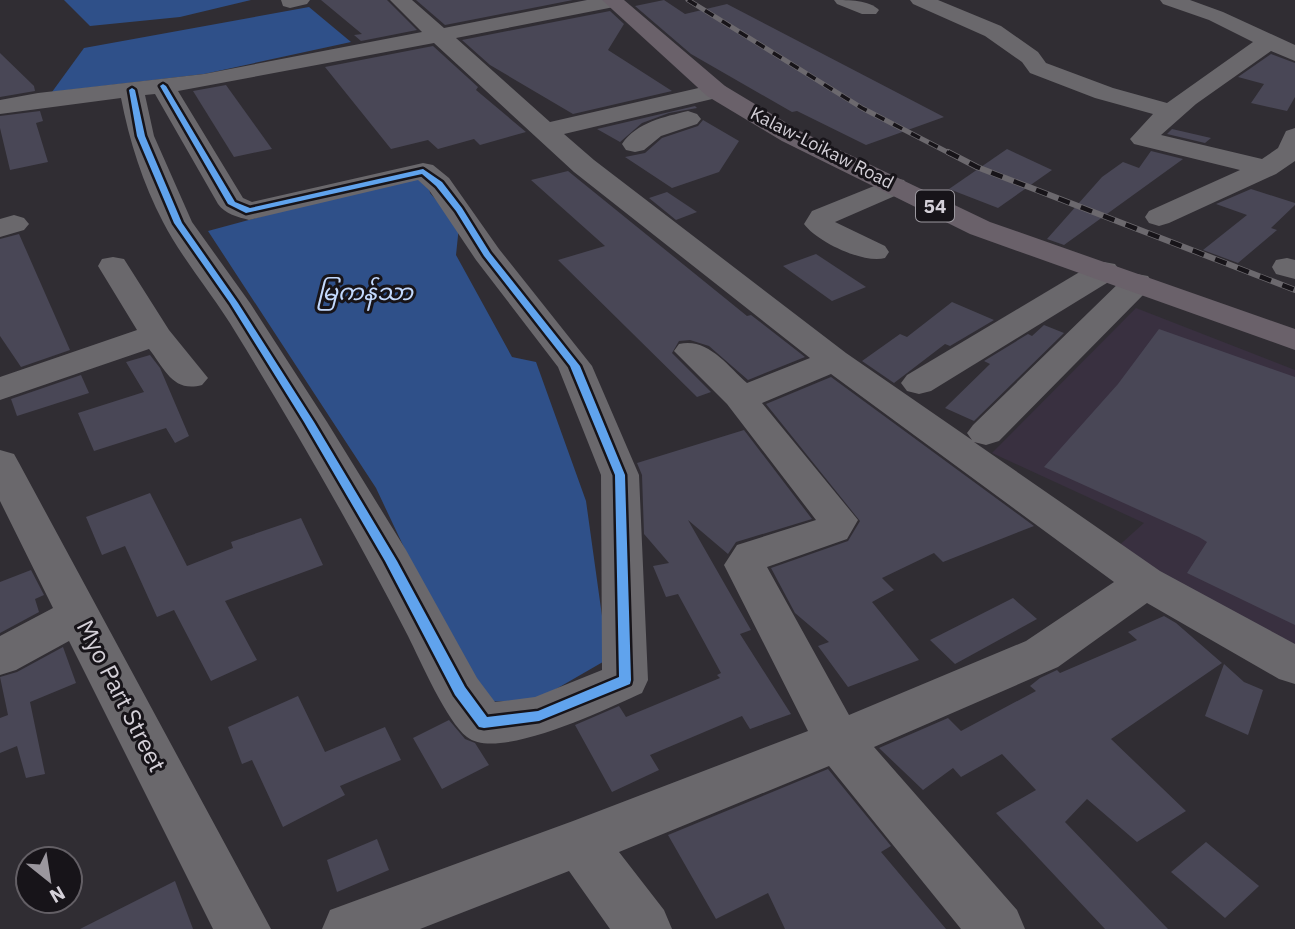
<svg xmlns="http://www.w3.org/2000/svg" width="1295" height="929" viewBox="0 0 1295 929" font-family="'IBM Plex Sans','Noto Sans Myanmar',sans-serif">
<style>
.built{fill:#393040}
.water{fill:#2f5089}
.building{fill:#494756}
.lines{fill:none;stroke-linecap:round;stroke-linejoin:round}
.minor{fill:#6a686c;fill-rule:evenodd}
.major{fill:#6a616a;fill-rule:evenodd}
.rail-far1-casing{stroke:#6c696e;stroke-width:5}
.rail-casing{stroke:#6c696e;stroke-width:6}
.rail-far1{stroke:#171419;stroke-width:3.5;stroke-dasharray:10;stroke-linecap:butt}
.rail{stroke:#171419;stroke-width:4.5;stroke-dasharray:12;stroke-linecap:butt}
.cycleway-casing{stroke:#171419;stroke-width:5}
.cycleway{fill:#60a3ed;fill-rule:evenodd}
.labels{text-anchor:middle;stroke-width:6;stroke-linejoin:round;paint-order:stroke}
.far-street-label{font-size:18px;fill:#d4d0d8;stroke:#171419}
.shield{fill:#171419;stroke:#9b989f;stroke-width:2}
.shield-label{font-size:19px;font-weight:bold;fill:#d4d0d8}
.water-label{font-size:23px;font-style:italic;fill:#c3d9fd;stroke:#171419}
.near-street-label{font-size:24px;fill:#d4d0d8;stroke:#171419}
</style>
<rect width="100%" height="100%" fill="#302d33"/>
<path class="built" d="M1136 308 1295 370V645L1114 550 1144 523 992 453Z"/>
<g class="water">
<path d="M64 0H251L180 17 90 26Z"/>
<path d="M309 7 351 42 204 74 52 92 84 48Z"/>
<path d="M417 174 428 179 430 193 459 226 456 255 512 357 536 362 586 501 608 659 537 700 477 702 376 488 208 231Z"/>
</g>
<g class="building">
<path d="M321 0H387L417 30 361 41 354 35 362 34Z"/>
<path d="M416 0H573L445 25Z"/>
<path d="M664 0 685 14 727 4 944 117 866 145 797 111 792 112 691 54 635 6Z"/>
<path d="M610 11 624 24 608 50 672 91 573 114 490 65 462 40Z"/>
<path d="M433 46 478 87 476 90 526 132 480 145 474 139 438 149 428 140 391 149 325 67Z"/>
<path d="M0 53 34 86 35 91 0 97Z"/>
<path d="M1271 54 1295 63V97L1287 111 1251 103 1264 84 1238 77Z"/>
<path d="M226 85 272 149 234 157 193 91Z"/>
<path d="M695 106 697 108 669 113 642 123 620 142 597 129Z"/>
<path d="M40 111 43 121 36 123 48 162 10 170 0 128V116Z"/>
<path d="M703 120 739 141 719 172 672 188 625 157 645 153 662 138 698 126Z"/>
<path d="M1172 129 1211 138 1205 143 1167 134Z"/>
<path d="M1007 149 1052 170 998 208 949 189Z"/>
<path d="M1151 151 1183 159 1064 245 1047 239 1102 177 1123 162 1139 168Z"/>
<path d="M568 171 747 316 751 315 805 357 748 380 709 346 690 340 679 341 672 353 711 392 697 397 558 260 605 246 531 180Z"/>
<path d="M1251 189 1295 203V205L1271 228 1277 230 1238 263 1203 250 1247 215 1216 204Z"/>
<path d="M667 192 697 212 676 220 649 198Z"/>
<path d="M19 234 70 350 21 367 0 336V239Z"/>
<path d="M816 254 866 287 832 301 783 266Z"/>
<path d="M952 302 994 320 950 346 945 344 894 383 862 361 900 334 907 337Z"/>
<path d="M1044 325 1064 333 974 421 945 408 990 364 984 361 1028 334 1032 336Z"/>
<path d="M1159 329 1295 377V625L1187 573 1207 542 1199 537 1044 467 1118 384Z"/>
<path d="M150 355 160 368 189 436 175 443 166 428 94 451 78 413 144 392 126 362Z"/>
<path d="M81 375 89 393 17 416 11 399Z"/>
<path d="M831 377 1034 526 943 562 934 553 882 578 894 590 872 602 919 660 848 687 818 646 829 642 795 613 771 568 848 541 860 521 766 404Z"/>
<path d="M744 430 812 519 736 542 728 554 688 520 751 630 740 634 791 714 750 729 742 716 650 755 659 770 612 792 575 725 619 706 626 717 720 678 717 675 721 673 678 594 666 597 653 566 669 563 644 534 642 475 637 463Z"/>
<path d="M150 493 187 566 233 548 231 542 301 518 323 565 225 601 257 660 211 681 174 610 157 617 125 546 102 555 86 517Z"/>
<path d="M31 570 44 595 35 599 39 612 0 633V582Z"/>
<path d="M1013 598 1037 619 955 664 930 640Z"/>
<path d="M1164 616 1176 623 1222 663 1111 739 1186 811 1137 842 1087 799 1065 822 1168 929H1105L996 813 1036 790 1002 754 961 777 953 768 923 790 879 748 948 718 961 731 1036 691 1030 686 1040 678 1057 670 1060 673 1137 640 1128 632Z"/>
<path d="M63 647 76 683 30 702 45 774 26 778 17 746 0 753V718L8 715 0 677 17 672Z"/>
<path d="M1224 664 1244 682 1263 690 1248 735 1205 716Z"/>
<path d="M298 696 325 752 385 727 401 760 340 786 345 795 283 827 252 760 242 764 228 727Z"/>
<path d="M449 720 465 739 475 743 489 765 442 789 413 738Z"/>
<path d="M828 769 891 846 881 852 946 929H785L768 893 716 919 668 835Z"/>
<path d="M377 839 389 870 337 892 327 860Z"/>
<path d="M1206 842 1259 886 1225 918 1171 872Z"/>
<path d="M175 881 193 929H80Z"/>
</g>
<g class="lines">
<g class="minor">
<path d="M281 0H310L307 4 290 8 283 6Z"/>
<path d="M390 0H412L444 28 587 0H624L621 5 614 7 456 38 550 122 716 84 725 86 728 91 725 96 564 134 594 160 846 353 972 440 967 433 973 425 1126 276 1137 274 1148 276 1153 283 1148 290 999 441 986 445 974 442 1160 571 1295 644V684L1279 679 1147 603 1058 667 874 747 1017 910 1025 929H961L829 766 619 852 664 910 672 929H610L569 871 420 929H322L330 910 573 821 808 731 724 565 737 545 816 520 727 404 674 351 679 344C707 337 727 365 747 383L810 358 574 172 434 43 178 91 243 198 252 202 423 163 433 165 449 178 499 249 592 366 639 475 648 680 642 693C608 708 498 762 467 737 447 722 420 660 408 636 355 533 297 432 236 333 214 296 182 259 163 222 143 184 129 140 121 98L0 114V100L38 93 204 74 422 32ZM155 94 218 204C225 214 238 217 249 220L418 180 429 190 476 260 558 367 601 475 602 670 535 697 495 702 477 678 406 550 327 422 250 303 192 222 154 136 145 95ZM831 374 1114 582 1026 641 849 715 767 567 847 539 858 520 762 403Z"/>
<path d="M834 0C849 0 869 0 879 10L876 14H862L837 4Z"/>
<path d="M910 0H938L1001 26 1038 52 1046 63 1113 88 1167 103 1253 42 1209 20 1163 4 1160 0H1190L1223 12 1295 45V61L1271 51 1196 104 1161 135 1262 159 1278 148 1286 131 1295 128V161L1276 174 1169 223 1159 226 1149 223 1145 217 1149 211 1240 170 1134 144 1130 139 1153 114 1095 98 1030 73 1022 62 985 36 913 4Z"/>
<path d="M688 111 697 114 701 119 697 124 661 136 644 150 635 152 626 150 622 144C637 122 664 117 688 111Z"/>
<path d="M894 178 904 180 908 186 904 192 835 222 885 246 889 252 885 258C864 264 817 242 804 224L812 211Z"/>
<path d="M14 215 24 218 29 224 24 230 0 237V219Z"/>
<path d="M113 257 124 259 169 330 208 378 202 385C173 393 165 369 149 349L0 400V377L137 330 98 266 102 259Z"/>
<path d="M1287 258 1295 260V279L1276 274 1272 267 1276 260Z"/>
<path d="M1104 262 1115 264 1120 271 1115 278 931 391 919 394 907 391 901 383 907 375 1093 264Z"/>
<path d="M0 450 14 454 19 463 271 929H213L69 641 16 670 0 675V636L53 608 0 501Z"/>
</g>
<path class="major" d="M602 0H624L725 86 800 131 990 222 1295 329V350L970 234 782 141 707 96Z"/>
<defs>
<path id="rail-far1" d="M688 0 862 108 951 154"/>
<path id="rail" d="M948 152 977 167 1295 290"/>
</defs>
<use href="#rail-far1" class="rail-far1-casing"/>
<use href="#rail" class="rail-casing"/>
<use href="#rail-far1" class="rail-far1"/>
<use href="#rail" class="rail"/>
<defs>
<path id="cycleway" d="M163 84 166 86 235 202 250 208 423 169 442 182 462 208 490 253 580 366 625 475 631 680 630 684 539 721 484 728 479 727 455 695 385 561 304 422 230 303 174 223 137 136 129 90 132 88 135 90 145 136 182 223 238 303 314 422 397 561 465 687 487 717 538 711 619 677 615 475 570 366 484 256 456 211 436 186 422 174 246 213 228 204 160 86Z"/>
</defs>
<use href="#cycleway" class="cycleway-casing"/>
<use href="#cycleway" class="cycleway"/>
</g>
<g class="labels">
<g class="far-street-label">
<text transform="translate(822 148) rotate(27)" y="6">Kalaw-Loikaw Road</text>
</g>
<rect class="shield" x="916" y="190.5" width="38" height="31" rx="5"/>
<g class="shield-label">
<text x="935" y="213">54</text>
</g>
<g class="water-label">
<text x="365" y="300">မြကန်သာ</text>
</g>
<g class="near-street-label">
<text transform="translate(121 696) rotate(63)" y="8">Myo Part Street</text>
</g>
</g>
<g transform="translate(49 880) rotate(150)"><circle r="33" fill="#171419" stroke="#635f65" stroke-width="2"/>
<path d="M0-5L12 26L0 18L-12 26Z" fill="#9b979e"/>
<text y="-10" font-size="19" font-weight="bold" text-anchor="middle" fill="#d4d0d8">N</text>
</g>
</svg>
